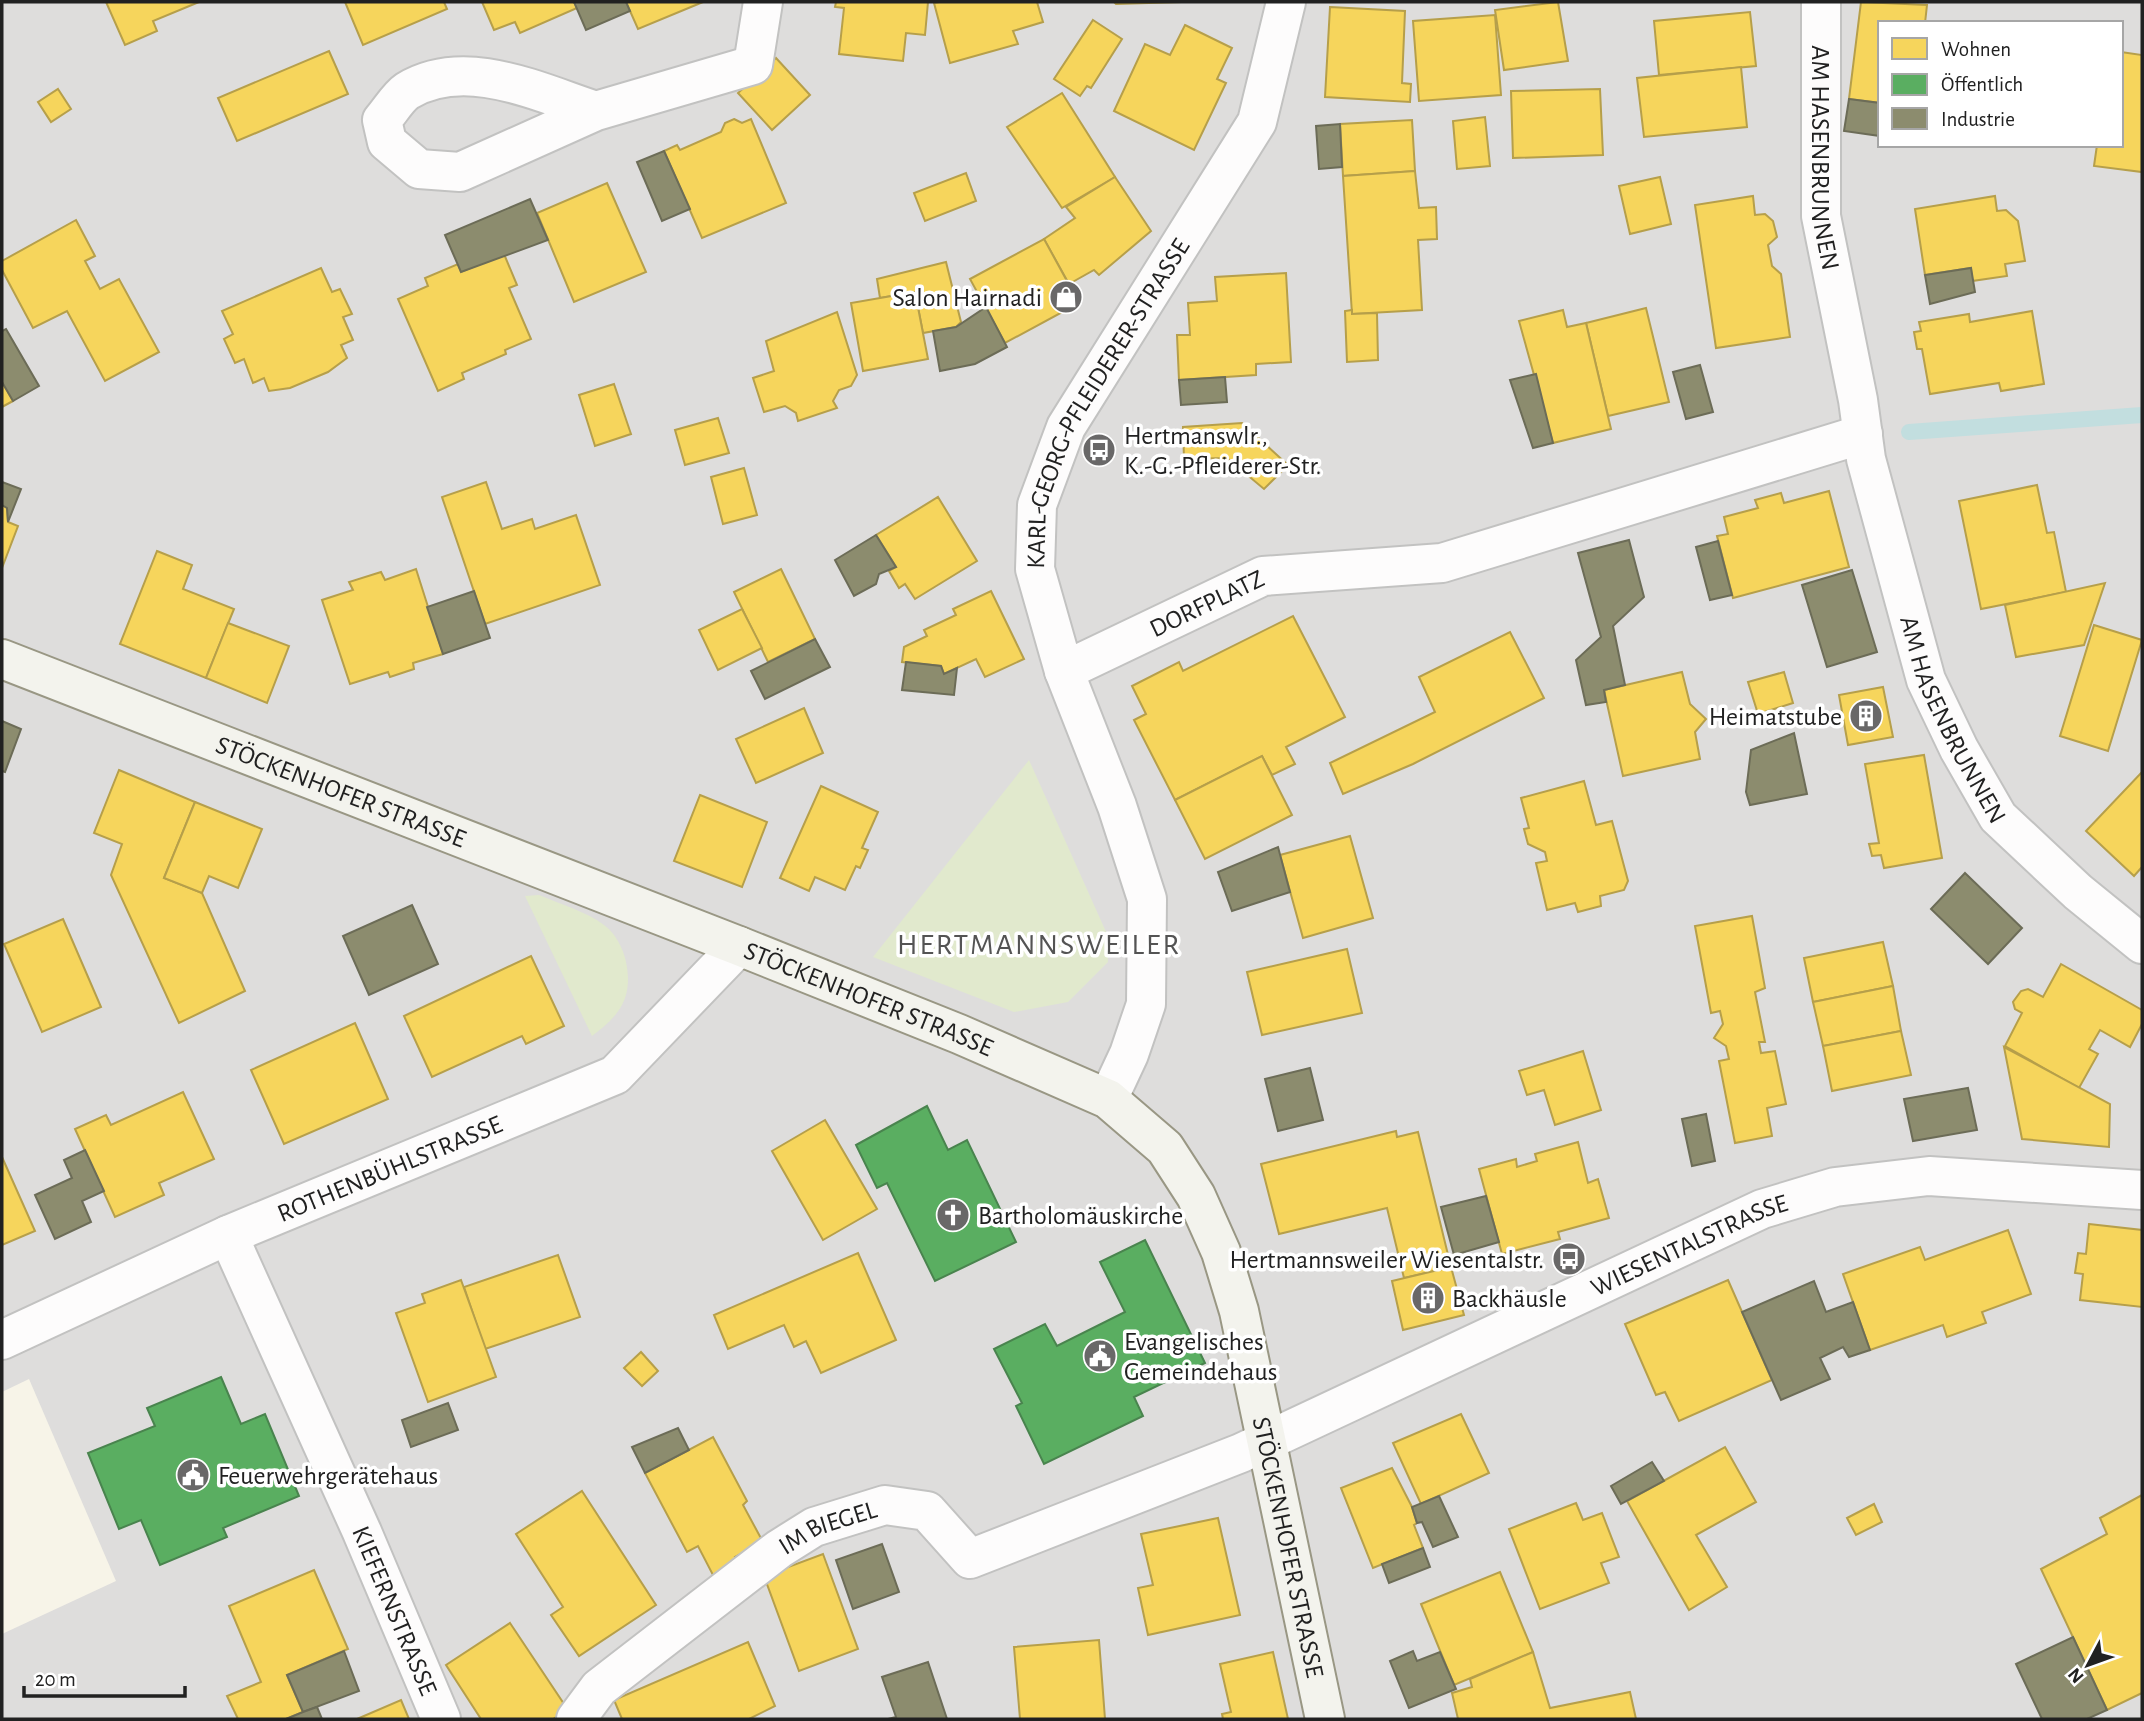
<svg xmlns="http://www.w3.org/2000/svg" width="2144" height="1721" viewBox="0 0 2144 1721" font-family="'Alegreya Sans',sans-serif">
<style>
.residential{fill:#dedddc;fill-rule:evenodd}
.education{fill:#f7f4e8}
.grass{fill:#e1e9cd}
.homes{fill:#f6d55c;stroke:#b69f4a;stroke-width:2}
.public{fill:#5aae61;stroke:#49844e;stroke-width:2}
.industry{fill:#8c8c6e;stroke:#6c6c57;stroke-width:2}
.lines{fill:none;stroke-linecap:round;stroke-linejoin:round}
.stream{stroke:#c2dedf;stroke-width:16}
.minor-casing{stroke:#c2c2c1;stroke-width:42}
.tertiary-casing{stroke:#c2c2c1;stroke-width:42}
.secondary-casing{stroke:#999784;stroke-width:42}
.minor{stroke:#fdfcfc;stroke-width:38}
.tertiary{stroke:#fdfcfc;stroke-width:38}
.secondary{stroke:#f3f3ed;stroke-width:38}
.labels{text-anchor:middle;stroke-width:7;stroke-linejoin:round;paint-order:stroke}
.street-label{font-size:26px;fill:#212121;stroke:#fff}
.poi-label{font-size:26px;fill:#212121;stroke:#fff;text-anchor:start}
.quarter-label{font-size:30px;letter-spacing:2px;fill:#545454;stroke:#fff}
</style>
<rect width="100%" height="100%" fill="#efedeb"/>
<path class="residential" d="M2 2H2142V1719H2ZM1880 23H2121V145H1880Z"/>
<path class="education" d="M29 1379 116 1581 2 1634V1392Z"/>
<g class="grass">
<path d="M1029 760 1107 934 1108 962 1068 1002 1014 1012 873 957Z"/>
<path d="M539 895C560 904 587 912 604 925 626 941 635 981 622 1005 615 1018 604 1027 592 1036L525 896Z"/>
</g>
<g class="homes">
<path d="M106 2H199L153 21 157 31 125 45Z"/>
<path d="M345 2H444L447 9 363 45Z"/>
<path d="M482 2H574L577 8 520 33 515 22 494 30Z"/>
<path d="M626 2H703L638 29Z"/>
<path d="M836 2H928L925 35 906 33 903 61 839 54 844 8 835 7Z"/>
<path d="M939 2H1037L1043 22 1013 31 1018 44 950 63 934 3Z"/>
<path d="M1114 2H1182L1116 4Z"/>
<path d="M1558 2 1568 61 1504 70 1495 10Z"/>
<path d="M1861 2 1927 5 1925 23H1880V103L1849 99Z"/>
<path d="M1330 7 1405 11 1402 83 1411 84 1410 102 1325 97Z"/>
<path d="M1750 12 1756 66 1659 75 1654 21Z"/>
<path d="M1495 15 1501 95 1419 101 1413 21Z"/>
<path d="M1093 20 1122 39 1091 88 1087 86 1080 96 1054 79Z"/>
<path d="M1185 25 1232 48 1217 79 1226 83 1194 150 1114 111 1145 44 1170 55Z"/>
<path d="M329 51 348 94 237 141 218 98Z"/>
<path d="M2121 52 2142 55V172L2094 166 2097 145H2121Z"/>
<path d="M776 58 810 95 772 130 738 93Z"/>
<path d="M1741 67 1747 127 1644 137 1637 78Z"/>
<path d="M58 89 71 109 51 122 38 102Z"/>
<path d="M1600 89 1603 155 1513 158 1511 91Z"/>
<path d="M1062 93 1115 177 1062 208 1007 127Z"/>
<path d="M1485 117 1490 166 1457 169 1453 121Z"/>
<path d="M734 119 742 123 751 119 786 203 702 238 664 151 677 145 680 150 721 132 725 123Z"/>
<path d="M1412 120 1415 171 1343 176 1340 124Z"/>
<path d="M1415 171 1419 208 1436 207 1437 239 1418 240 1422 310 1352 314 1343 176Z"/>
<path d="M966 173 976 201 925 221 914 193Z"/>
<path d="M1115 177 1151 231 1099 275 1094 270 1069 284 1044 239 1075 218 1066 207Z"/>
<path d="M1660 177 1671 224 1630 234 1619 186Z"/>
<path d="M607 183 646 272 574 302 537 213Z"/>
<path d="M1753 196 1755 215 1765 214 1773 221 1777 237 1768 245 1772 266 1781 274 1790 337 1716 348 1695 205Z"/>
<path d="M1995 196 1997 211 2006 210 2018 221 2025 261 2005 264 2007 276 1972 281 1971 268 1925 275 1915 209Z"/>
<path d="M76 220 95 256 85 261 100 289 119 279 159 352 105 381 67 311 33 328 2 270V261Z"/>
<path d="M1044 239 1079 303 1005 343 970 279Z"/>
<path d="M504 254 517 285 509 288 531 339 505 350 506 354 462 373 464 379 438 391 398 299 428 286 425 278 458 264 461 272Z"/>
<path d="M946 262 961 322 956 327 923 333 915 292 880 298 877 279Z"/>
<path d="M321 268 332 292 340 289 352 314 343 317 353 340 341 345 347 358 328 372 290 388 269 391 264 378 253 383 244 359 235 363 224 339 233 334 222 311Z"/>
<path d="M1286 273 1291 362 1256 364V375L1179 380 1177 335H1190L1188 303 1217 301 1215 277Z"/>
<path d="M915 292 928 359 863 371 851 303Z"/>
<path d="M1646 308 1669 402 1608 416 1586 323Z"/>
<path d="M1352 310V314L1377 313 1378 360 1347 362 1345 311Z"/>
<path d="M1563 310 1567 327 1586 323 1611 429 1553 443 1519 321Z"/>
<path d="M2032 311 2044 384 2001 391 1999 383 1930 394 1922 349H1917L1914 332 1921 331 1919 322 1969 314 1970 322Z"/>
<path d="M837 312 857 375 851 386 839 390 833 401 837 408 798 421 796 413 785 406 764 412 753 378 774 371 766 341Z"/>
<path d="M2 382 13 401 2 407Z"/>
<path d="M614 384 631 434 595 446 579 395Z"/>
<path d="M718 418 729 453 685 465 675 430Z"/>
<path d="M1242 423 1288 465 1264 489 1227 458 1184 459 1183 427Z"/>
<path d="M744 468 757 515 723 524 711 477Z"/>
<path d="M486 482 502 529 532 519 535 529 576 515 600 585 485 624 442 497Z"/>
<path d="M2037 485 2047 533 2054 532 2066 592 1981 609 1959 501Z"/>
<path d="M1829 491 1849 567 1733 598 1717 536 1728 534 1724 517 1758 508 1755 500 1781 493 1784 503Z"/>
<path d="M938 497 977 561 915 599 905 584 899 588 889 571 896 567 876 535Z"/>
<path d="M2 505 7 508 8 522 18 526 2 568Z"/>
<path d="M157 551 192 565 183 589 234 609 206 678 120 644Z"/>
<path d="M416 569 443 654 413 663 414 669 390 677 388 672 350 684 322 600 353 590 349 582 381 572 385 580Z"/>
<path d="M781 569 815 639 768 662 734 592Z"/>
<path d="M2105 583 2084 645 2016 657 2005 605Z"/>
<path d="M991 591 1024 659 985 677 976 659 944 674 941 666 902 662 904 647 927 636 924 630 956 615 953 609Z"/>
<path d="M742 609 762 648 718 670 699 630Z"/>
<path d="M1293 616 1345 717 1286 747 1295 764 1272 775 1262 756 1175 800 1134 720 1146 714 1132 686 1179 662 1183 671Z"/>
<path d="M228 623 289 646 267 703 206 678Z"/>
<path d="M2094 625 2142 640 2108 751 2060 736Z"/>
<path d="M1510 632 1544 698 1413 764 1343 794 1330 763 1435 712 1419 677Z"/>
<path d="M1682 672 1690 704 1706 719 1695 732 1700 759 1623 776 1604 690Z"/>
<path d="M1784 672 1793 703 1758 714 1748 682Z"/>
<path d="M1883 687 1893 737 1848 745 1839 695Z"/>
<path d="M804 708 823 753 756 783 736 739Z"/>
<path d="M1924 755 1942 858 1884 868 1881 855 1872 856 1869 844 1879 843 1865 764Z"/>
<path d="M1262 756 1292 815 1205 859 1175 800Z"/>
<path d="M119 770 195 802 164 878 202 893 245 991 179 1023 111 875 122 844 94 833Z"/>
<path d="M2142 772V867L2134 876 2086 831Z"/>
<path d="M1584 781 1596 825 1612 821 1628 881 1624 890 1600 896 1601 906 1578 912 1575 903 1547 910 1536 863 1547 861 1545 852 1528 844 1524 829 1529 828 1521 798Z"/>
<path d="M821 786 878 812 862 848 868 850 860 868 856 866 845 890 815 877 809 891 780 878Z"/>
<path d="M700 795 767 822 742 887 674 861Z"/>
<path d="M195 802 262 829 238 888 209 876 202 893 164 878Z"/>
<path d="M1350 836 1373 918 1303 938 1280 855Z"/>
<path d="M1752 916 1765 988 1755 992 1765 1042H1759L1761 1053 1775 1051 1786 1104 1767 1108 1772 1136 1735 1143 1719 1061 1729 1059 1726 1046 1714 1038 1723 1024 1720 1011 1711 1013 1695 926Z"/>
<path d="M63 919 101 1007 42 1032 4 944Z"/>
<path d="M1883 942 1893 986 1813 1002 1804 958Z"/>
<path d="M1347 949 1362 1013 1262 1035 1247 972Z"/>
<path d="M531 956 564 1026 526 1044 522 1036 432 1077 404 1016Z"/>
<path d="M2061 964 2142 1010V1024L2130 1047 2100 1030 2089 1049 2098 1054 2079 1088 2005 1046 2022 1013 2015 1009 2013 1002 2021 991 2028 989 2043 997Z"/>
<path d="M1893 986 1901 1031 1823 1046 1813 1002Z"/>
<path d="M355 1023 388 1099 284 1144 251 1070Z"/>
<path d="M1901 1031 1911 1075 1832 1091 1823 1046Z"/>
<path d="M2004 1047 2110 1104 2109 1147 2022 1139Z"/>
<path d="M1583 1051 1601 1110 1555 1125 1544 1090 1527 1095 1519 1071Z"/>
<path d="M183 1092 214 1159 159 1183 164 1195 115 1217 75 1129 106 1115 111 1125Z"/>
<path d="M825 1120 877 1209 823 1240 772 1151Z"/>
<path d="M1396 1131 1397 1137 1418 1132 1451 1267 1404 1278 1387 1208 1279 1234 1261 1164Z"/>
<path d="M1578 1142 1588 1183 1598 1179 1609 1218 1558 1232 1560 1239 1502 1254 1479 1169 1516 1159 1517 1167 1537 1161 1535 1154Z"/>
<path d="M2 1157 35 1231 2 1245Z"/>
<path d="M2089 1224 2142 1230V1307L2080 1300 2083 1274 2075 1273 2078 1253 2086 1254Z"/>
<path d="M2008 1230 2031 1294 1982 1312 1986 1323 1947 1337 1943 1325 1870 1350 1843 1274 1920 1247 1925 1260Z"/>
<path d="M858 1253 896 1340 821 1373 806 1341 794 1347 784 1325 728 1349 714 1315Z"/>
<path d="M558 1255 580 1317 485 1349 464 1287Z"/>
<path d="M1451 1267 1464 1315 1403 1330 1392 1281Z"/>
<path d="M461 1280 496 1377 428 1402 396 1313 425 1303 422 1294Z"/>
<path d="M1728 1280 1772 1380 1679 1421 1665 1392 1656 1395 1625 1324Z"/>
<path d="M641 1352 658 1371 642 1386 624 1368Z"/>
<path d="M1461 1414 1489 1473 1421 1504 1393 1443Z"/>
<path d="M713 1437 747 1501 743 1505 763 1542 735 1557 738 1564 714 1577 698 1546 687 1552 645 1473Z"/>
<path d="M1725 1447 1756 1502 1696 1535 1727 1587 1689 1610 1627 1501Z"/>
<path d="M1392 1468 1412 1507 1417 1523 1414 1525 1423 1548 1373 1568 1341 1488Z"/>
<path d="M582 1491 656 1605 579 1656 551 1615 563 1607 516 1534Z"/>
<path d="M2142 1495V1693L2107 1710 2041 1569 2107 1534 2100 1518Z"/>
<path d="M1576 1503 1583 1520 1602 1513 1619 1557 1601 1563 1609 1583 1540 1609 1509 1529Z"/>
<path d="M1874 1504 1882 1522 1856 1535 1847 1518Z"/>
<path d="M1218 1518 1240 1615 1148 1635 1138 1588 1153 1585 1141 1534Z"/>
<path d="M823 1554 858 1649 799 1671 764 1576Z"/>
<path d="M314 1570 348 1649 287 1675 303 1712 286 1719H238L227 1696 261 1682 229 1606Z"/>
<path d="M1500 1572 1533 1652 1454 1685 1421 1604Z"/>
<path d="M510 1623 568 1710 553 1719H481L446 1665Z"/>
<path d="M1099 1640 1105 1719H1020L1014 1647Z"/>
<path d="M748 1642 775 1706 749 1719H622L614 1700Z"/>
<path d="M1273 1652 1288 1719H1223L1222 1714 1231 1712 1220 1664Z"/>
<path d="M1533 1652 1550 1708 1630 1692 1636 1719H1458L1452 1693 1472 1687 1470 1679Z"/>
<path d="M401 1700 409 1719H357Z"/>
</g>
<g class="public">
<path d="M927 1106 948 1150 967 1140 1016 1242 935 1281 887 1183 877 1188 856 1145Z"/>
<path d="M1145 1240 1205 1363 1134 1397 1143 1416 1044 1464 1016 1406 1022 1403 994 1349 1045 1324 1057 1346 1125 1312 1100 1262Z"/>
<path d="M221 1377 241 1424 265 1414 299 1496 223 1528 227 1537 160 1565 141 1520 119 1529 88 1453 155 1426 147 1408Z"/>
</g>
<g class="industry">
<path d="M574 2H626L630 11 586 30Z"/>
<path d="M1849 99 1880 103V136L1844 131Z"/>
<path d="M1340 124 1342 167 1319 169 1316 126Z"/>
<path d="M664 151 690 209 662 221 637 162Z"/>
<path d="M530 199 548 240 461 272 445 235Z"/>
<path d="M1971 268 1975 292 1930 304 1925 275Z"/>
<path d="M986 307 1007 347 975 364 940 371 933 331 956 327Z"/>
<path d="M6 329 39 386 13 401 2 382V331Z"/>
<path d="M1700 365 1713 412 1686 419 1673 372Z"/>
<path d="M1536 374 1553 443 1533 448 1510 380Z"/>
<path d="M1225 377 1227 402 1181 405 1179 380Z"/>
<path d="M2 482 21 489 8 522 7 508 2 505Z"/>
<path d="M876 535 896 567 879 574 876 584 854 596 835 560Z"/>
<path d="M1629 540 1644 597 1613 626 1625 685 1604 690 1606 702 1586 705 1576 660 1601 637 1578 553Z"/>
<path d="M1718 541 1732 595 1710 600 1696 547Z"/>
<path d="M1852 570 1877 652 1827 667 1802 585Z"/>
<path d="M474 591 490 638 443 654 427 607Z"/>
<path d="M815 639 830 667 765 699 751 671Z"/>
<path d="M906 662 941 666 944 674 957 668 954 695 902 690Z"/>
<path d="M2 721 21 729 5 772 2 771Z"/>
<path d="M1794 733 1807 794 1750 805 1746 792 1751 750Z"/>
<path d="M1278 847 1290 892 1232 911 1218 872Z"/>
<path d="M1965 873 2022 928 1988 964 1931 909Z"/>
<path d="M412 905 438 964 369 995 343 936Z"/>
<path d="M1310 1068 1323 1120 1278 1131 1265 1079Z"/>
<path d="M1968 1088 1977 1130 1913 1141 1904 1099Z"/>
<path d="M1706 1114 1715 1161 1692 1166 1682 1119Z"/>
<path d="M85 1150 104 1191 82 1201 91 1222 55 1239 35 1195 72 1178 64 1160Z"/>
<path d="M1486 1196 1499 1242 1454 1255 1441 1207Z"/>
<path d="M1814 1281 1826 1312 1853 1302 1870 1350 1849 1357 1843 1347 1820 1358 1830 1379 1781 1400 1742 1312Z"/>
<path d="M448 1403 458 1430 411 1447 402 1420Z"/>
<path d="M678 1428 689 1450 645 1473 632 1447Z"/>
<path d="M1652 1462 1664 1481 1621 1504 1611 1486Z"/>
<path d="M1439 1496 1458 1537 1433 1547 1422 1522 1417 1523 1412 1507Z"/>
<path d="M882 1544 899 1592 853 1609 836 1560Z"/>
<path d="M1423 1548 1430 1567 1389 1583 1382 1564Z"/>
<path d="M2073 1637 2107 1710 2087 1719H2042L2016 1664Z"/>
<path d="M344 1651 359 1691 303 1712 287 1675Z"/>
<path d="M1413 1651 1417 1661 1440 1652 1456 1689 1409 1708 1390 1661Z"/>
<path d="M928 1662 947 1719H888L896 1717 882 1677Z"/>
<path d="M317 1707 322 1719H286L303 1712Z"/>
</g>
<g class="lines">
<path class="stream" d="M1909 432 2142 415"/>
<defs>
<g id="minor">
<path id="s1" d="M1821 2V216L1858 400 1866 459 1926 680 1959 749 1998 817 2078 892 2142 944"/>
<path d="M596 111C538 92 465 56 407 91 398 97 390 111 382 120L387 142 419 169 460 172 596 111 753 65 763 2"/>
<path id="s2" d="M1064 671 1263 576 1442 563 1863 434"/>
<path id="s3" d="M228 1235 362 1532 441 1719"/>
<path id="s4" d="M2 1340 228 1235 615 1075 739 946"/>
<path id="s5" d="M576 1719 599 1688 779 1549 814 1527 885 1505 927 1511 970 1559 1241 1453 1762 1209 1835 1187 1929 1176 2142 1190"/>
</g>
<g id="tertiary">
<path id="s6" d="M1108 1099 1129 1054 1146 1004 1147 899 1117 806 1064 671 1035 569 1037 505 1066 427 1257 122 1286 2"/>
</g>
<g id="secondary">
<path id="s7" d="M2 659 739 946 959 1034 1108 1099 1165 1148 1196 1196 1221 1252 1239 1311 1325 1719"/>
</g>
</defs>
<use href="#minor" class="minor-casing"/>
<use href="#tertiary" class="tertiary-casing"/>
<use href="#secondary" class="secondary-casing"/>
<use href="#minor" class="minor"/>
<use href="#tertiary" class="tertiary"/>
<use href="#secondary" class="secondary"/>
</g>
<defs>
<symbol id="shop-disc" viewBox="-11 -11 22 22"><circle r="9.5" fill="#696868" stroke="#fff"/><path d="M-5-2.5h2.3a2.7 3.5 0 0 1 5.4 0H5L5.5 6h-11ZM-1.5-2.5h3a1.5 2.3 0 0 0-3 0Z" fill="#fff"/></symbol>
<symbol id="bus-disc" viewBox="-11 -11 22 22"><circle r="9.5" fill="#696868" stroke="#fff"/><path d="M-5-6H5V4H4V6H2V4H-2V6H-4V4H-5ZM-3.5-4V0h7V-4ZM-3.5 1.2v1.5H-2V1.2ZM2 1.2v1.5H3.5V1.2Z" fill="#fff"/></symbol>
<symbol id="building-disc" viewBox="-11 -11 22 22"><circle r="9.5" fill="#696868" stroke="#fff"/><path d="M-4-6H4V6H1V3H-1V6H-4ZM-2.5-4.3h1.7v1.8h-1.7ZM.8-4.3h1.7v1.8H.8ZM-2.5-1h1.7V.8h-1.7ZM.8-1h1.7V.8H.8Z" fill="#fff"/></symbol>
<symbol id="church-disc" viewBox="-11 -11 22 22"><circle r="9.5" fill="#696868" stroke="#fff"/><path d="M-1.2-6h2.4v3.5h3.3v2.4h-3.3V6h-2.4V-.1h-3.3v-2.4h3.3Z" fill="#fff"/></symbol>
<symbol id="civic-disc" viewBox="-11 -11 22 22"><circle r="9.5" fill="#696868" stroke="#fff"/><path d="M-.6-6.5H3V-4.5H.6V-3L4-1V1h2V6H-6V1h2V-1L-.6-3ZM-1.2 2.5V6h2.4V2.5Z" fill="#fff"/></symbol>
</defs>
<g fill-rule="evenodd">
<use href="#shop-disc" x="1047" y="278" width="38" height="38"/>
<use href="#bus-disc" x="1080" y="431" width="38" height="38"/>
<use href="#building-disc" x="1847" y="697" width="38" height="38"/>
<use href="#church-disc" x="934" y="1196" width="38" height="38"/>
<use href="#bus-disc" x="1550" y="1240" width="38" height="38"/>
<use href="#building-disc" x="1409" y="1279" width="38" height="38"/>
<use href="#civic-disc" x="1081" y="1337" width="38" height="38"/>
<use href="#civic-disc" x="174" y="1456" width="38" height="38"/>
</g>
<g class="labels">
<g class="street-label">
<text dy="9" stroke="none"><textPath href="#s1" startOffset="156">AM HASENBRUNNEN</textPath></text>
<text dy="9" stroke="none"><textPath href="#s6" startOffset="740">KARL-GEORG-PFLEIDERER-STRASSE</textPath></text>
<text dy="9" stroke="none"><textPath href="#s2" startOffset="158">DORFPLATZ</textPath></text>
<text dy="9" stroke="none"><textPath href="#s1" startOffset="737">AM HASENBRUNNEN</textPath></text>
<text dy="9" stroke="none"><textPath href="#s7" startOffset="364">STÖCKENHOFER STRASSE</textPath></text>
<text dy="9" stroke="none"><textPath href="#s7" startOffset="931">STÖCKENHOFER STRASSE</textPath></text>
<text dy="9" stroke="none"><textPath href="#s4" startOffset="424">ROTHENBÜHLSTRASSE</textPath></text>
<text dy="9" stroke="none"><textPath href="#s5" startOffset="1274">WIESENTALSTRASSE</textPath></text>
<text dy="9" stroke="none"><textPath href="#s5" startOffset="320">IM BIEGEL</textPath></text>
<text dy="9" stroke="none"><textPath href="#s7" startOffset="1687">STÖCKENHOFER STRASSE</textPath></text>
<text dy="9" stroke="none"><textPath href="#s3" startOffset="411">KIEFERNSTRASSE</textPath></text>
</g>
<g class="poi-label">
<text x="1042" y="306" text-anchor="end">Salon Hairnadi</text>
<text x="1124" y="444">Hertmanswlr.,<tspan x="1124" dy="30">K.-G.-Pfleiderer-Str.</tspan></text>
<text x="1842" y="725" text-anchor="end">Heimatstube</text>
<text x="978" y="1224">Bartholomäuskirche</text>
<text x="1544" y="1268" text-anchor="end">Hertmannsweiler Wiesentalstr.</text>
<text x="1452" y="1307">Backhäusle</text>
<text x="1124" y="1350">Evangelisches<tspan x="1124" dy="30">Gemeindehaus</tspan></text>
<text x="218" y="1484">Feuerwehrgerätehaus</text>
</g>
<g class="quarter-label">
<text x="1039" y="954">HERTMANNSWEILER</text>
</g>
</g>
<rect width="2144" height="1721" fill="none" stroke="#212121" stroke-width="7"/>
<rect x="1878" y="21" width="245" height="126" fill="#ffffff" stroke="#a6a6a6" stroke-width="2"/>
<rect x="1892" y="38" width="35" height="21" fill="#f6d55c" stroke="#a6a6a6" stroke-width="2"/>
<text x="1941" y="56" font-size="21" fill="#212121">Wohnen</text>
<rect x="1892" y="74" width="35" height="21" fill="#5aae61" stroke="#a6a6a6" stroke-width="2"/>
<text x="1941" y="91" font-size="21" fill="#212121">Öffentlich</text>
<rect x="1892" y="108" width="35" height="21" fill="#8c8c6e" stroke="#a6a6a6" stroke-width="2"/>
<text x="1941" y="126" font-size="21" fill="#212121">Industrie</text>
<g transform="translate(2088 1665) rotate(229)" stroke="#ffffff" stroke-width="5" paint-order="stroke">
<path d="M0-5L12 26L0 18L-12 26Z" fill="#212121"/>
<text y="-10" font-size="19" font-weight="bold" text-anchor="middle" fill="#212121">N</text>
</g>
<path d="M24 1686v10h161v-10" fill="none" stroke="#212121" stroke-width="3.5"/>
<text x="35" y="1686" font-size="21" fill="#212121" stroke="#ffffff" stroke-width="5" paint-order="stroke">20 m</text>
</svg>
